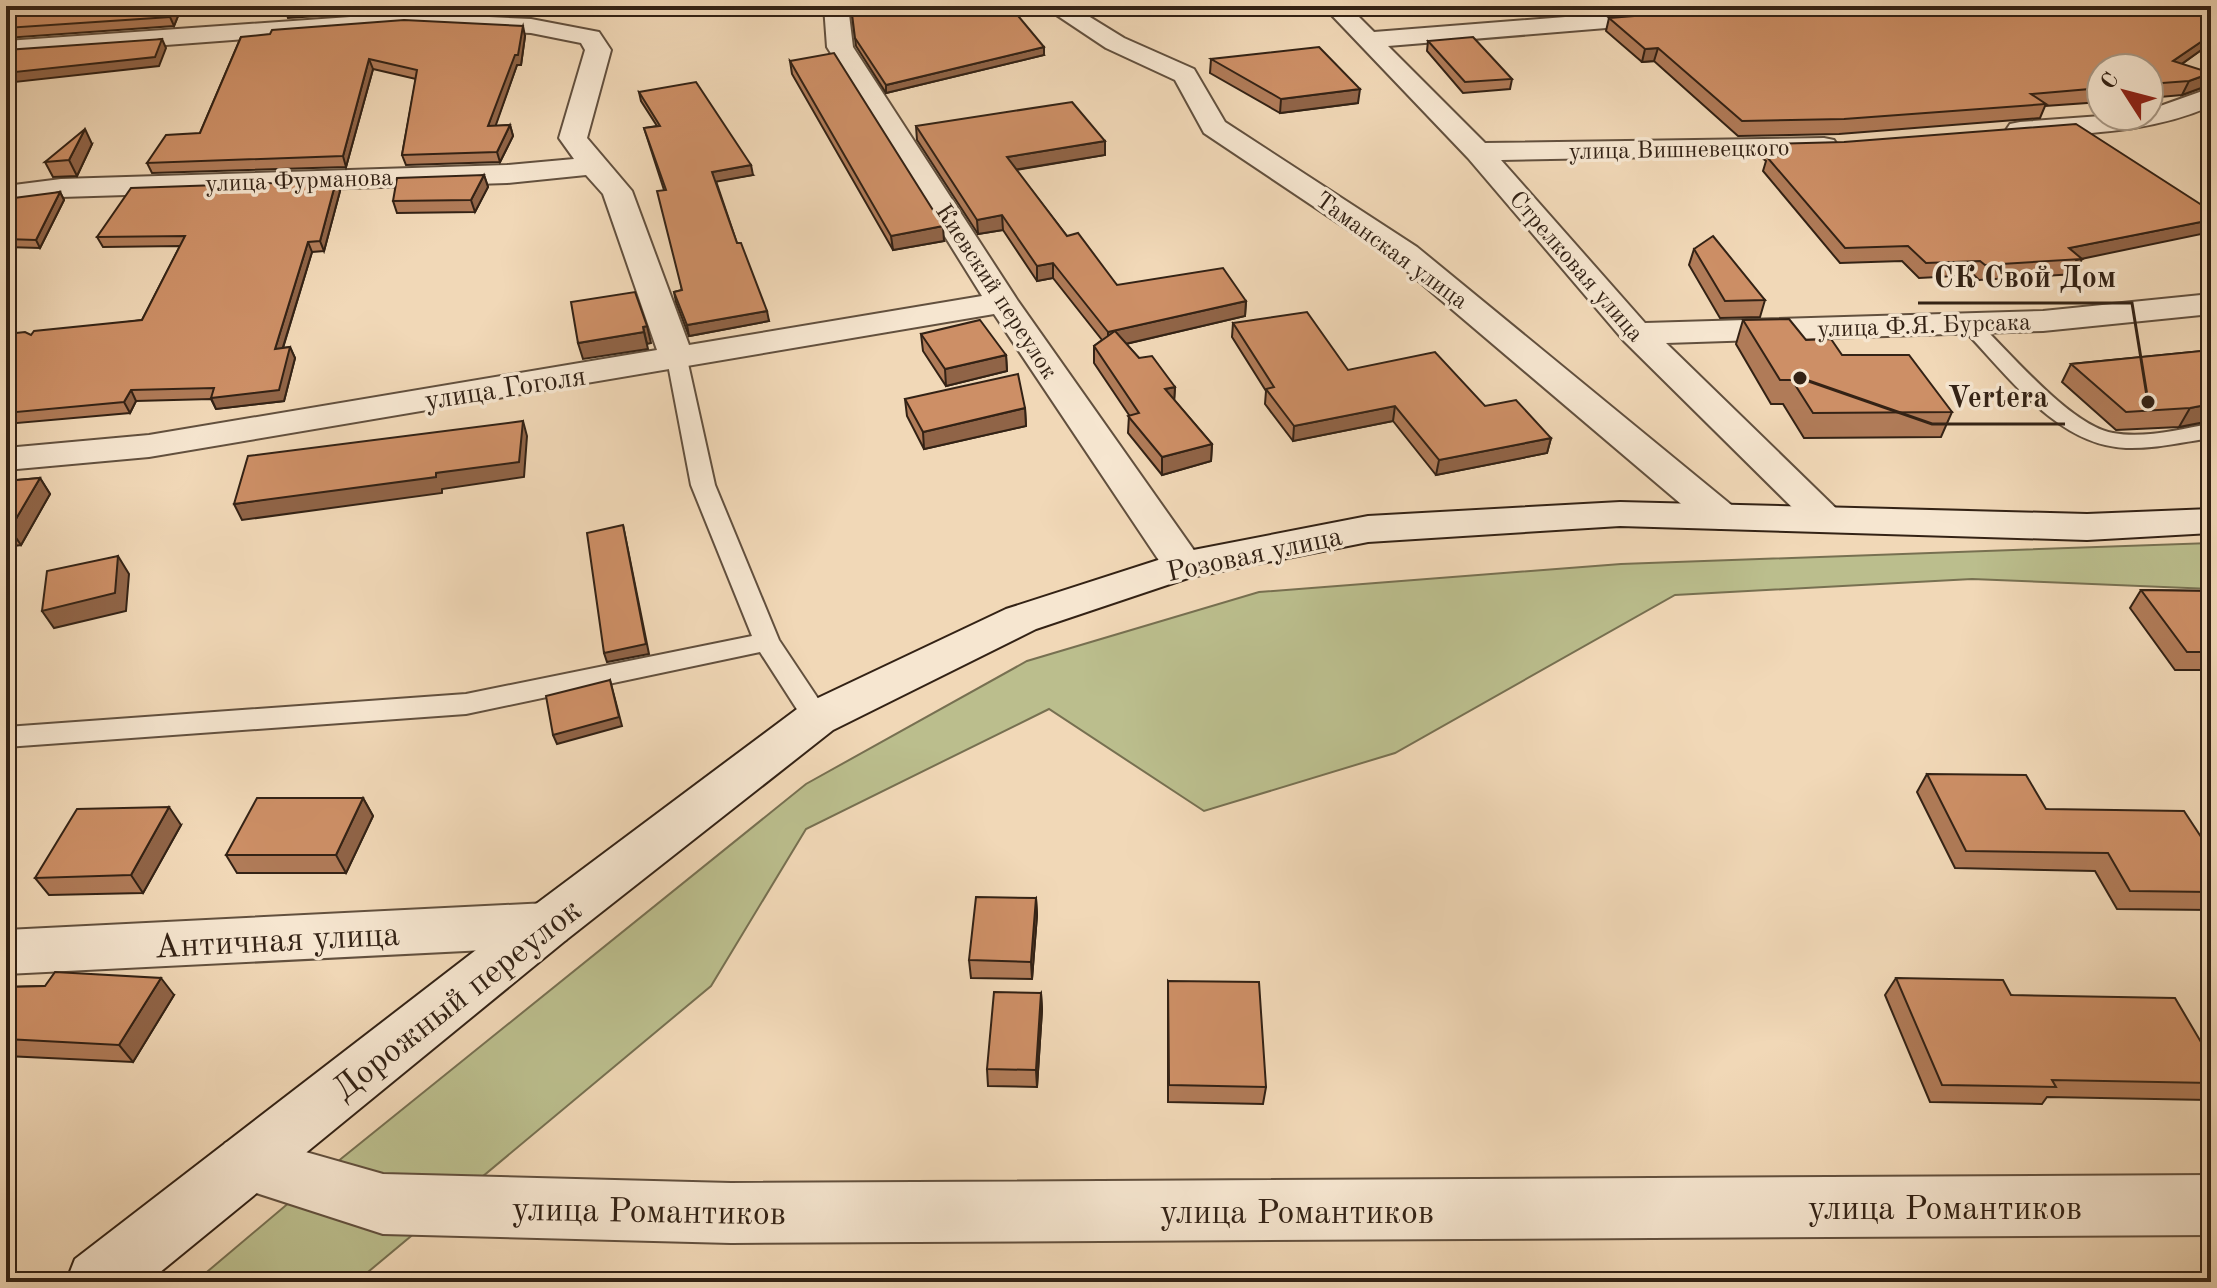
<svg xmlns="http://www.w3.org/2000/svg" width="2217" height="1288" viewBox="0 0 2217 1288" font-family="'Old Standard TT',serif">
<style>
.green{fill:#bbbe8d;stroke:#777051;stroke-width:2}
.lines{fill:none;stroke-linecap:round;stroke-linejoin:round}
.lane-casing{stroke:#62503e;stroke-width:4}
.street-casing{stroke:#62503e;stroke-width:4}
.secondary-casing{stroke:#332215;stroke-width:4}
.lane{fill:#f6e6d0;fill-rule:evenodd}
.street{fill:#f6e6d0;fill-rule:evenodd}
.secondary{fill:#f6e6d0;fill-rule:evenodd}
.wall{fill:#b07b58;stroke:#332215;stroke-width:2}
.shaded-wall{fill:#906447;stroke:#332215;stroke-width:2}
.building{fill:#cd8f66;stroke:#332215;stroke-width:2}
.labels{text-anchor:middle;stroke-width:7;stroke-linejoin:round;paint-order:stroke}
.far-street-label{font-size:24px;fill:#332215;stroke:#f6e6d0}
.street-label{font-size:28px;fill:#332215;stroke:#f6e6d0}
.near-street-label{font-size:34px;fill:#332215;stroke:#f6e6d0}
.leader{fill:none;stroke:#332215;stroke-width:3}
.callout-dot{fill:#332215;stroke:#f6e6d0;stroke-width:3}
.callout-label{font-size:30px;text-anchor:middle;font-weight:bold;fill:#332215;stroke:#f6e6d0;stroke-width:7;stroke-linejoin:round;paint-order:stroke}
</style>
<rect width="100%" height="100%" fill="#f1d8b7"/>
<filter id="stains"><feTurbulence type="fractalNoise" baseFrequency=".0025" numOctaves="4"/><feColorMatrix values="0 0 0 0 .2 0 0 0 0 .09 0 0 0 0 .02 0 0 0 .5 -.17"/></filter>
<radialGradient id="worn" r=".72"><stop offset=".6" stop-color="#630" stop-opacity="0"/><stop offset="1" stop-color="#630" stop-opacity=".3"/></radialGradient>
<path class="green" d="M2211 543V589L1972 579 1675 595 1395 753 1204 811 1049 709 806 829 711 986 356 1282H195L342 1158 806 784 1027 661 1259 592 1621 564Z"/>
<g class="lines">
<defs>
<g id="lane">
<path d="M1969 318 1976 320C2008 350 2070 426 2113 433 2145 439 2179 429 2211 424V438C2183 442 2154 449 2126 448 2056 445 2007 374 1962 328L1959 324 1962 320Z"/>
<path d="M677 353 687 359 715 485 779 640 831 718 827 725 817 728 807 725 760 652 466 714 6 747V727L466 694 752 636 691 485 667 359Z"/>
</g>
<g id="street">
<path d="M824 6H848L853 47 1018 301 1198 556 1204 565 1198 574 1183 578 1168 574 994 314 149 457 6 470V448L149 435 657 350 603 194 586 175 507 183 61 197 6 204V186L61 179 507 165 574 159 559 138 585 50 581 43 531 33 407 27 6 57V41L407 13 531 19 599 32 611 50 587 138 632 191 689 345 982 296 827 47Z"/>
<path d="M1043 6H1072L1124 38 1194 69 1225 122 1417 247 1735 508 1741 517 1735 526 1721 529 1707 526 1395 261 1204 133 1175 80 1106 48Z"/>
<path d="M1323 6H1348L1374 32 1667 9 1676 11 1679 16 1676 21 1667 23 1388 46 1485 143 1824 138 1834 140 1838 146 1834 152 1824 154 1501 160 1645 323 2043 311 2211 294V314L2043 331 1666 343 1847 519 1841 528 1827 531 1813 528 1624 341 1468 158Z"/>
<path d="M2211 88V106C2150 133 2086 133 2020 138L2010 136 2006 130 2010 124 2020 122 2101 116H2149V110Z"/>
<path d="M547 903 566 910 573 925 566 940 547 947 6 974V930Z"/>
<path d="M246 1135 383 1174 731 1183 2211 1175V1235L731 1243 383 1234 225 1183 216 1163 225 1143Z"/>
</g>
<path id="secondary" d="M1620 502 2087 514 2211 509V533L2087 540 1620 526 1368 542 1191 577 1036 629 833 730 566 940 148 1282H66L75 1259 528 910 801 706 1006 609 1183 552 1368 516Z"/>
</defs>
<use href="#lane" class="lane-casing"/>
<use href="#street" class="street-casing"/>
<use href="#secondary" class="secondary-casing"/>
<use href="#lane" class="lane"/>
<use href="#street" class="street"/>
<use href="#secondary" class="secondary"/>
</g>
<g class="wall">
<path d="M6 6H182L174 26 6 38Z"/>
<path d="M289 6H530L528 16 407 10 288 18 286 11Z"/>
<path d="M851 6 1003 13 1044 55 886 93 856 46Z"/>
<path d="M1576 6H1668L1584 13Z"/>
<path d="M2211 6V43L2182 64 2204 87 2182 95 2149 98V68H2101V102L2045 106 2040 118 1839 134 1738 136 1654 61 1642 62 1606 31 1609 18 1930 9Z"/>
<path d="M525 36 521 65H517L495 126 510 125 513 136 500 162 406 165 402 155 416 79 373 69 346 167 152 173 147 163 200 133 241 37Z"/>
<path d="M1428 41 1512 79 1510 89 1463 93 1427 51Z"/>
<path d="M1211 59 1358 103 1280 113 1210 73Z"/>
<path d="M790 61 944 241 893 250 792 74Z"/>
<path d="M639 92 753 175 716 181 737 243 769 321 689 336 676 302 674 292 682 290 664 190 644 128 657 126 641 101Z"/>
<path d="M916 126 1105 141V155L1016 170 1067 236 1117 285 1246 301 1245 316 1126 344 1139 358 1175 387 1174 400 1212 444 1211 461 1162 475 1128 433 1129 415 1094 363V346L1102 340 1053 278 1037 281 1003 230 978 234 917 140Z"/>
<path d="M92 144 77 176 53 177 45 162Z"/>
<path d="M1767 144 2082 259 2075 274 1979 280 1974 275 1919 278 1902 261 1840 263 1763 171 1766 161 1762 158Z"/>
<path d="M484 175 488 187 475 212 397 213 393 201Z"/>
<path d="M336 181 340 191 324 251 312 252 283 348 290 347 295 358 284 401 216 409 211 399 136 401 130 413 6 424V335H31L142 320 180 246 103 247 97 237Z"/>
<path d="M60 192 64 200 40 248 6 247V204Z"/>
<path d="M1694 249 1765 300 1760 317 1720 318 1689 265Z"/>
<path d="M1743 320 1806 340 1842 355 1952 412 1941 437 1804 438 1783 404H1771L1736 344Z"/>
<path d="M1233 323 1348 370 1485 406 1551 438 1547 453 1436 475 1393 421 1293 441 1265 404 1266 391 1232 337Z"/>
<path d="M921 334 1006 355 1007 371 946 386 923 351Z"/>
<path d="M2211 350V421L2179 427 2116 430 2062 382 2071 364Z"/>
<path d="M905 399 1025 408 1026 426 924 449 907 416Z"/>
<path d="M40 478 50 494 21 545 6 547V481Z"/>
<path d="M2141 590 2211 591V670H2175L2130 608Z"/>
<path d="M1927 774 2046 809 2211 852V910L2117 909 2095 871 1955 868 1917 792Z"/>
<path d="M363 798 373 816 346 873H237L226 855Z"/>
<path d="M181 825 143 893 49 895 35 878Z"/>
<path d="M1036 898 1037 915 1032 979 971 978 969 960Z"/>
<path d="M1896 978 2011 995 2211 1059V1098L2209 1100 2047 1097 2042 1104 1930 1102 1885 995Z"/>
<path d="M1168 981 1266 1087 1263 1104 1168 1102Z"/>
<path d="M45 986 174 995 133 1062 6 1056V987Z"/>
<path d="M1041 993 1042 1010 1037 1087 988 1086 987 1069Z"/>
</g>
<g class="shaded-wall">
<path d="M174 6H182L174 26 170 17Z"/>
<path d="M523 26 525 36 521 65H517L492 136 488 126Z"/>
<path d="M2211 35V43L2166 75 2173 61Z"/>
<path d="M162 39 166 48 159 66 6 83V73Z"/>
<path d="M1044 47V55L886 93V85Z"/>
<path d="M1658 48 1654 61 1642 62 1645 49Z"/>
<path d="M369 59 373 69 346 167 343 156Z"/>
<path d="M2211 73 2204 87 2182 95 2189 81Z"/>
<path d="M1360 89 1358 103 1280 113 1281 99Z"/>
<path d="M510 125 513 136 500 162 497 152Z"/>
<path d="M85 129 92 144 77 176 69 160Z"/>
<path d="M1105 141V155L1007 171V157Z"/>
<path d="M751 165 753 175 714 182 712 172Z"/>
<path d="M484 175 488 187 475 212 471 200Z"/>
<path d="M336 181 340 191 324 251 320 241Z"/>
<path d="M60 192 64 200 40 248 36 240Z"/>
<path d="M1002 215 1003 230 978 234 977 220Z"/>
<path d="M2211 220V232L2076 260 2069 248Z"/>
<path d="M943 226 944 241 893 250 891 236Z"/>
<path d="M308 242 312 252 279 360 275 349Z"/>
<path d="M1053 263V278L1037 281V266Z"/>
<path d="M1246 301 1245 316 1108 348V332Z"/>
<path d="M767 311 769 321 689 336 687 325Z"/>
<path d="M647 326 651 343 647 344 643 327Z"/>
<path d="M644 332 648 349 583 359 578 343Z"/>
<path d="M290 347 295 358 284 401 216 409 211 398Z"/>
<path d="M1006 355 1007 371 946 386 945 369Z"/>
<path d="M1175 387 1174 404 1165 389Z"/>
<path d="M131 390 136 401 130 413 124 402Z"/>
<path d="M2211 404 2210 421 2179 427 2190 408Z"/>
<path d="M1395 406 1393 421 1293 441 1294 426Z"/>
<path d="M1025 408 1026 426 924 449 923 432Z"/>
<path d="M523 421 527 436 524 477 442 489V493L242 520 234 504 436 473Z"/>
<path d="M1551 438 1547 453 1436 475 1439 460Z"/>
<path d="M1212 444 1211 461 1162 475V457Z"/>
<path d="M40 478 50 494 21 545 10 529Z"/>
<path d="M623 525 649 654 607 662 604 653Z"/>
<path d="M118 556 129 574 126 611 54 628 42 611Z"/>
<path d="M610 680 622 726 557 744 553 735Z"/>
<path d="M363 798 373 816 346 873 336 855Z"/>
<path d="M169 807 181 825 143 893 131 875Z"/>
<path d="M1036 898 1037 915 1032 979 1031 962Z"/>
<path d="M161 978 174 995 133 1062 119 1045Z"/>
<path d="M1041 993 1042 1010 1037 1087 1036 1070Z"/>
</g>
<g class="building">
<path d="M6 6H174L170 17 6 28Z"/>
<path d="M289 6H362L286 11Z"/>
<path d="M466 6H527L526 9Z"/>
<path d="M851 6H1003V13L1014 11 1044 47 886 85 855 38Z"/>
<path d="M1761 6H1925L1930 9 1948 6H2211V35L2173 61 2211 73 2189 81 2149 84V68H2101V88L2031 94 2046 104 1844 119 1742 121 1658 48 1645 49 1609 18Z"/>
<path d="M404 20 523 26 518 55H515L488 126 510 125 497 152 402 155 417 70 369 59 343 156 147 163 166 135 200 133 241 37 270 34 272 30Z"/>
<path d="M1473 37 1512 79 1465 82 1428 41Z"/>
<path d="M162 39 155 57 6 73V50Z"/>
<path d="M1319 47 1360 89 1281 99 1211 59Z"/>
<path d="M834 53 943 226 891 236 790 61Z"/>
<path d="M696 82 751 165 712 172 737 243H741L767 311 687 325 674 292 682 290 657 191 666 190 644 128 660 126 639 92Z"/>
<path d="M1072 102 1105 141 1007 157 1067 236 1078 233 1117 285 1223 268 1246 301 1108 332 1053 263 1037 266 1002 215 977 220 916 126Z"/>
<path d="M2076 124 2211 211V220L2069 248 2082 259 1985 265 1980 261 1926 263 1908 246 1845 248 1767 157 1781 156 1767 144 1844 142Z"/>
<path d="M85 129 69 160 45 162Z"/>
<path d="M484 175 471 200 393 201 397 178Z"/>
<path d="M336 181 320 241 308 242 275 349 290 347 279 390 211 398 214 388 131 390 124 402 6 413 7 334 25 332 31 335 34 331 142 320 185 236 97 237 131 188Z"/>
<path d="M60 192 36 240 6 239V204L14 198Z"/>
<path d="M1713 236 1765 300 1725 301 1694 249Z"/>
<path d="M635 292 647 326 643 327 644 332 578 343 571 302Z"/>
<path d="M1307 312 1348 370 1435 352 1485 406 1516 400 1551 438 1439 460 1395 406 1294 426 1266 389 1274 387 1233 323Z"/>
<path d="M1789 319 1806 340 1831 339 1842 355H1909L1952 412 1813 413 1792 380H1780L1743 320Z"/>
<path d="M980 320 1006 355 945 369 921 334Z"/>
<path d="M1115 331 1139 358 1152 356 1175 387 1165 389 1212 444 1162 457 1128 416 1139 413 1094 346Z"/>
<path d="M2211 350V404L2190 408 2126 412 2071 364Z"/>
<path d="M1018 374 1025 408 923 432 905 399Z"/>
<path d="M523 421 519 462 436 473V477L234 504 248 456Z"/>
<path d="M40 478 10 529H6V481Z"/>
<path d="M623 525 646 644 604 653 587 533Z"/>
<path d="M118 556 115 593 42 611 47 571Z"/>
<path d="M2141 590 2211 591V652H2187Z"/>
<path d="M610 680 619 717 553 735 546 696Z"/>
<path d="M1927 774 2026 775 2046 809 2184 811 2211 852V892L2130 891 2108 853 1966 851Z"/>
<path d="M257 798H363L336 855H226Z"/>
<path d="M169 807 131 875 35 878 77 809Z"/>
<path d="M976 897 1036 898 1031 962 969 960Z"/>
<path d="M55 972 161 978 119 1045 6 1039V987L45 986Z"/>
<path d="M1896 978 2003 980 2011 995 2175 998 2211 1059V1083L2052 1080 2056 1087 1942 1085Z"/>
<path d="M1168 981 1259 982 1266 1087 1169 1085Z"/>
<path d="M994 992 1041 993 1036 1070 987 1069Z"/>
</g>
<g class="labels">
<g class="far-street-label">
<text transform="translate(1679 149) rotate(-1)" y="8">улица Вишневецкого</text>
<text transform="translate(299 180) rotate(-2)" y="8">улица Фурманова</text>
<text transform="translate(1392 250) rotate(36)" y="8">Таманская улица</text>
<text transform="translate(1577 266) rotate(49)" y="8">Стрелковая улица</text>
<text transform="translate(997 291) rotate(57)" y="8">Киевский переулок</text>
<text transform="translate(1924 325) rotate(-2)" y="8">улица Ф.Я. Бурсака</text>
</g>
<g class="street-label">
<text transform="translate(505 387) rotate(-9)" y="10">улица Гоголя</text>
<text transform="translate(1254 553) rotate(-12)" y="10">Розовая улица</text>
</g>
<g class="near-street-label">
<text transform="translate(277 939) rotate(-3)" y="12">Античная улица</text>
<text transform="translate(456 998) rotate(-38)" y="12">Дорожный переулок</text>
<text x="1945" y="1219">улица Романтиков</text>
<text transform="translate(649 1210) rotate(1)" y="12">улица Романтиков</text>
<text x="1297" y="1223">улица Романтиков</text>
</g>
</g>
<path class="leader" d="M2148 402L2132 303H1918M1800 378L1932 424H2065"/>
<g class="callout-dot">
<circle cx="2148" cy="402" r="8"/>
<circle cx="1800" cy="378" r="8"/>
</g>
<g class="callout-label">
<text x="2025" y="287">СК Свой Дом</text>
<text x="1998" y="407">Vertera</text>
</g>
<rect width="2217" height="1288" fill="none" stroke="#f1d8b7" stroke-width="32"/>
<rect x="8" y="8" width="2201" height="1272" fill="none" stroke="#332215" stroke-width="4"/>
<rect x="16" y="16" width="2185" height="1256" fill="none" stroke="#332215" stroke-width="2"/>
<g transform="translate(2125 92) rotate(306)"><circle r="38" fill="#f6e6d0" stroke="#a89885" stroke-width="2"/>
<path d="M0-6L14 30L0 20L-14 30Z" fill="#8f2418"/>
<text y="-12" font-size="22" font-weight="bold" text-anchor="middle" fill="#332215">С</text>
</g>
<rect width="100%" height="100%" filter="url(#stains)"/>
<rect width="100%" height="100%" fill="url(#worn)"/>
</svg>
